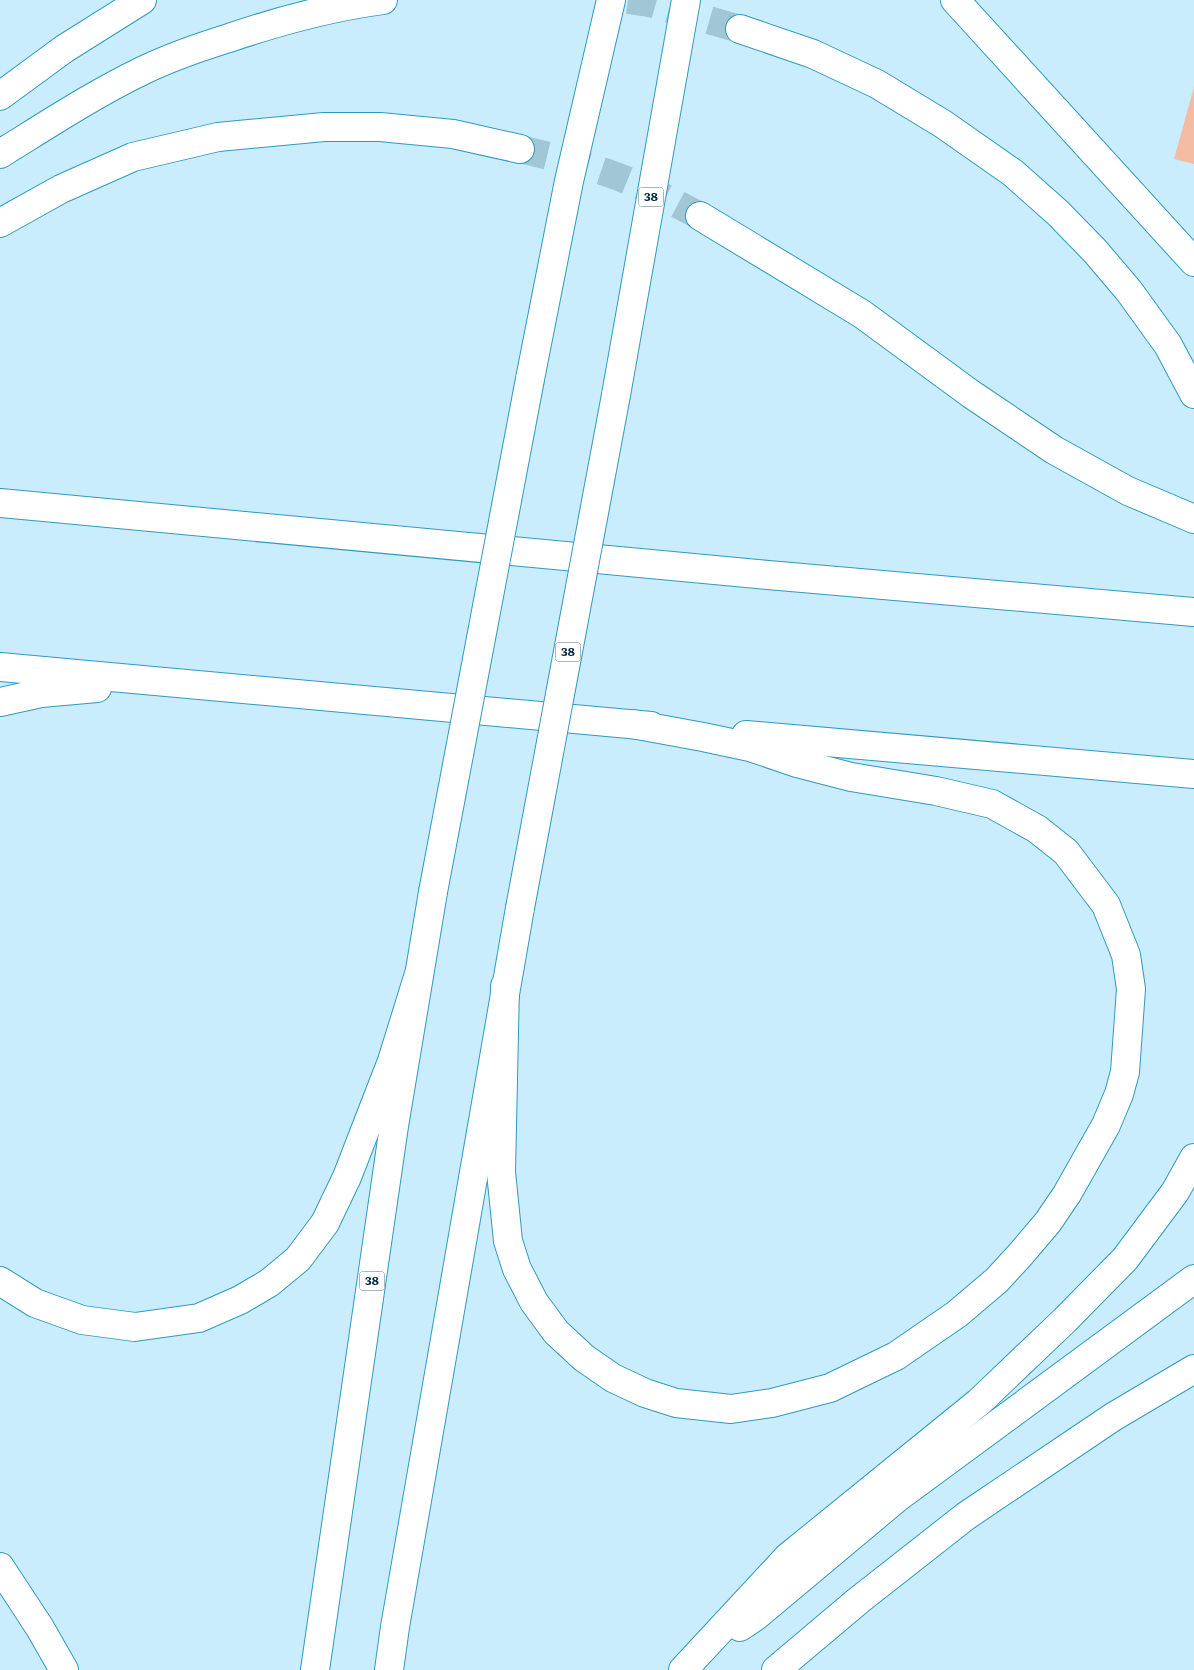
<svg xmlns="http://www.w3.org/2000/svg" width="1194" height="1670" viewBox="0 0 1194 1670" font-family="Literata,serif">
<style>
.green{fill:#f4bca2}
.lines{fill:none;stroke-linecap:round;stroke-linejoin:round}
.highway-tunnel{stroke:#a1c6d6;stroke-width:28;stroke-dasharray:28 14;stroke-linecap:butt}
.secondary-casing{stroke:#3099be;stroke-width:30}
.primary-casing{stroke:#3099be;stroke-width:30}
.highway-casing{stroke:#3099be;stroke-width:30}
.secondary{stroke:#fff;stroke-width:28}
.primary{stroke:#fff;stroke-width:28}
.highway{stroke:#fff;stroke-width:28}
.primary-bridge-casing{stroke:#3099be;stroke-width:30;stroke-linecap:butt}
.primary-bridge{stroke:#fff;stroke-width:28}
.labels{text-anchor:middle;stroke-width:4;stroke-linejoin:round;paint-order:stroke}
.shield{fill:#fff;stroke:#4c6a74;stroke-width:1}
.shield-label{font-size:12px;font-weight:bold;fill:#002a39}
</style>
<rect width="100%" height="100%" fill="#c9edfd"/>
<path class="green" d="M1194 87V164L1174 159Z"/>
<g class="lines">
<g class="highway-tunnel">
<path d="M628 0 649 3 740 29"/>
<path d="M520 149C552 157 585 164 616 176 645 187 672 201 700 216"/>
</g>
<defs>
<path id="secondary" d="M776 1670 859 1600 966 1516 1113 1417 1194 1369"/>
<g id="primary">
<path d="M530 379 569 181 611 0"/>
<path d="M616 395 686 0"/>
<path d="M315 1670 394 1126 433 892"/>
<path d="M389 1670 395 1627 520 908"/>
</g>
<g id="highway">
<path d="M955 0 1194 262"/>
<path d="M740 29 813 54 877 84 943 124 1013 173 1058 213 1095 251 1129 291 1168 345 1194 394"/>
<path d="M0 96 64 49 142 0"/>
<path d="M0 154C47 125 94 94 144 70 171 57 200 47 229 38 279 21 330 7 383 0"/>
<path d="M700 216 862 314 971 394 1054 450 1128 491 1194 519"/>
<path d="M0 223 61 189 133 157 218 137 324 127H380L453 134 520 149"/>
<path d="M0 503 768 575 1194 612"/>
<path d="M0 667 651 726"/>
<path d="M0 702 41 693 97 688"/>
<path d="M746 735 1194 774"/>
<path d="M505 986 501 1172 508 1241 517 1269 534 1302 556 1332 584 1358 613 1378 645 1393 676 1403 731 1409 772 1403 830 1388 896 1356 957 1314 997 1280 1020 1255 1048 1222 1067 1194 1106 1125 1119 1094 1125 1072 1131 989 1126 955 1106 905 1066 852 1037 829 992 804 936 791 851 777 797 763 750 747 703 737 632 724"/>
<path d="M0 1281 35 1303 82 1320 135 1327 199 1318 240 1300 269 1283 298 1259 325 1223 347 1177 392 1061 419 974"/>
<path d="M0 1567 40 1628 64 1670"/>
<path d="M740 1627 756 1616 897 1498 1194 1279"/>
<path d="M683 1670 788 1557 979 1402 1065 1320 1125 1259 1175 1192 1194 1158"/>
</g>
</defs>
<use href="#secondary" class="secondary-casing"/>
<use href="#primary" class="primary-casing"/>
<use href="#highway" class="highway-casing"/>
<use href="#secondary" class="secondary"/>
<use href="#primary" class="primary"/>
<use href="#highway" class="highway"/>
<defs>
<g id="primary-bridge">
<path d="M433 892 530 379"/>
<path d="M520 908 616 395"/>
</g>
</defs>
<use href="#primary-bridge" class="primary-bridge-casing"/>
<use href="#primary-bridge" class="primary-bridge"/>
</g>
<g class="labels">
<g class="shield">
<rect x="638.5" y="187.5" width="25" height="19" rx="4"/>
<rect x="555.5" y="642.5" width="25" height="19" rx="4"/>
<rect x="359.5" y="1271.5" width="25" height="19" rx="4"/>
</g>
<g class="shield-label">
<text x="651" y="201">38</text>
<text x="568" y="656">38</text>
<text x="372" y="1285">38</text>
</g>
</g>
</svg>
